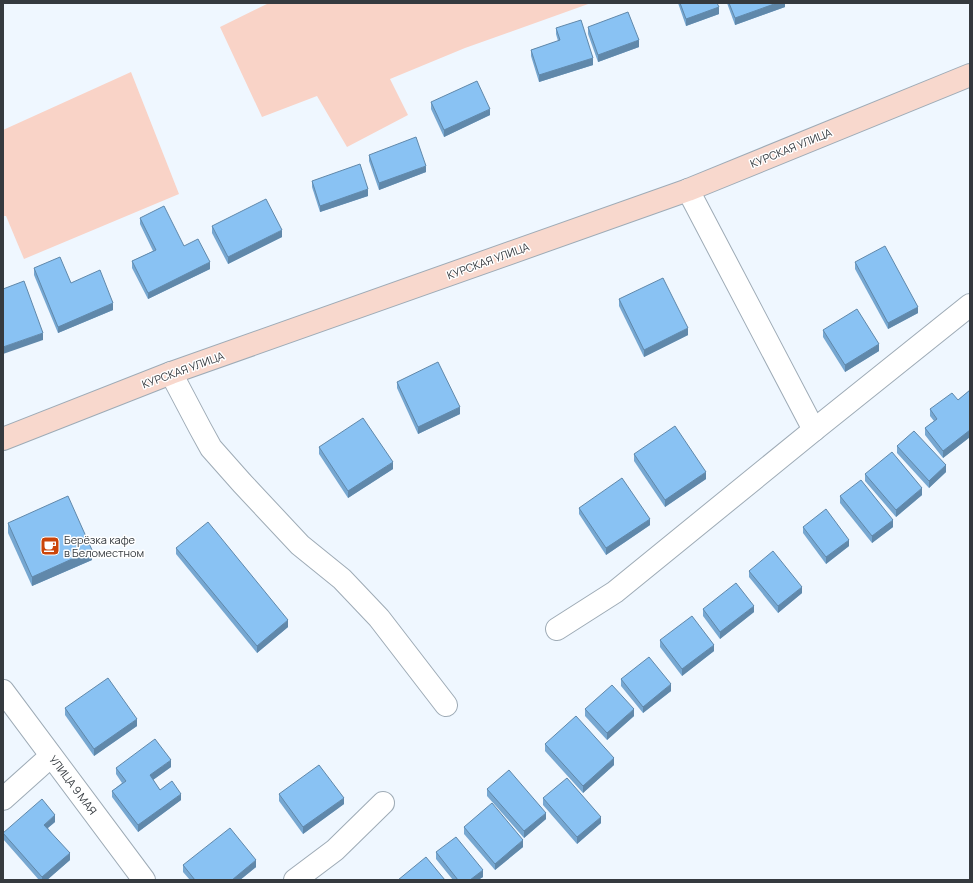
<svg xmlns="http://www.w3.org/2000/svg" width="973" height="883" viewBox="0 0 973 883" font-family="Manrope,sans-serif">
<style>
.green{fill:#f9d3c7}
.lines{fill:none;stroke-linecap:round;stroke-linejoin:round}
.street-casing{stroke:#9eabb6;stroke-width:24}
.secondary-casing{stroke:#9eabb6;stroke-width:24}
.street{stroke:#fff;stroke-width:22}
.secondary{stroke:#f8d8cd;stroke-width:22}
.wall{fill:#76a7d1}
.shaded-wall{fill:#6088aa}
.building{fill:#89c2f3;stroke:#6088aa}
.labels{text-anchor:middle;stroke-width:3;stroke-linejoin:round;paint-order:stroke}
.street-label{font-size:11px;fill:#353a3f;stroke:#fff}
.poi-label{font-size:11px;fill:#353a3f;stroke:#fff;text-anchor:start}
</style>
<rect width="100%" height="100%" fill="#eff7ff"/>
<g class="green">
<path d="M269 3H591L465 48 390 79 408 115 347 147 317 96 262 117 220 27Z"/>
<path d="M131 72 179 194 24 259 6 216H3V130Z"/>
</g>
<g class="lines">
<defs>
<g id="street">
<path d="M688 190 814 430"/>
<path d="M171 373 200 428 211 448 242 483 300 545 342 579 379 618 446 705"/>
<path d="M557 629 615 592 814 430 970 305"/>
<path d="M3 691 144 880"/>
<path d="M3 799 51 756"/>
<path d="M295 880 335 850 383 803"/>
</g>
<path id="secondary" d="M3 439 171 373 688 190 970 75"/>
</defs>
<use href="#street" class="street-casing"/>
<use href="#secondary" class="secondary-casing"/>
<use href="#street" class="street"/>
<use href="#secondary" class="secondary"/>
</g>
<g class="wall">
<path d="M678 3H717L719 14 686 26Z"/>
<path d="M727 3H785V7L735 25Z"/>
<path d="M588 27 639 47 598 62 588 34Z"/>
<path d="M556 28 593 65 539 82 531 56V50L558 41 556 34Z"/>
<path d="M431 102 490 115 444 137 431 109Z"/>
<path d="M369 155 426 172 379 190 369 161Z"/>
<path d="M312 181 368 196 320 212 312 187Z"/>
<path d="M140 218 184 246 210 269 148 299 132 268V261L153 251 140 224Z"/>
<path d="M212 226 282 237 228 264 212 233Z"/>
<path d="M855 262 918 313 888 329 855 269Z"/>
<path d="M34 268 71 283 113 310 58 333 34 275Z"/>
<path d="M619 299 688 335 644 357 619 306Z"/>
<path d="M823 330 879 351 845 372 823 337Z"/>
<path d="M397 382 460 414 418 434 397 388Z"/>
<path d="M970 390V437L943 458 925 435V428L934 421 930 416V409L958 400Z"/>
<path d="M897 446 946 472 929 488 897 453Z"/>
<path d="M319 447 393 469 348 498 319 454Z"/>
<path d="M634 454 706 479 665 507 634 461Z"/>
<path d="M865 474 922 495 896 517 865 481Z"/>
<path d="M840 496 893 527 872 543 840 503Z"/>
<path d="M579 508 650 525 606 555 579 514Z"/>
<path d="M8 523 92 560 32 586 8 533Z"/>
<path d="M803 527 849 546 826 564 803 533Z"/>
<path d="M176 548 288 627 257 653 176 554Z"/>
<path d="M749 571 802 593 778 613 749 577Z"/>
<path d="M703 609 754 612 720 639 703 616Z"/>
<path d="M660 640 714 651 682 676 660 647Z"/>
<path d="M621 679 671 691 643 713 621 686Z"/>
<path d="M65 708 137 726 94 756 65 715Z"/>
<path d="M585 709 634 716 607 740 585 716Z"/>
<path d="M545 744 614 765 583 793 545 751Z"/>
<path d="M171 767 153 780 160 790 181 800 138 832 112 797V791L122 783 116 774V768Z"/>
<path d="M487 789 546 819 524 838 487 796Z"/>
<path d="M279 794 344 804 303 834 279 801Z"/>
<path d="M543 798 601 823 577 844 543 805Z"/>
<path d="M55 822 48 828 70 860 47 880H39L3 839V833Z"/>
<path d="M464 827 523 847 495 870 464 834Z"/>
<path d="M436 852 483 877 478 880H453L436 859Z"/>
<path d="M183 865 256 867 240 880H190L183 872Z"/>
</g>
<g class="shaded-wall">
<path d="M777 3H785V7L735 25V18Z"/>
<path d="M719 7V14L686 26V19Z"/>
<path d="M639 40V47L598 62V55Z"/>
<path d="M593 58V65L539 82V75Z"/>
<path d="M490 109V115L444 137V130Z"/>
<path d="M426 166V172L379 190V183Z"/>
<path d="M368 189V196L320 212V206Z"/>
<path d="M282 230V237L228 264V257Z"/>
<path d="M210 262V269L148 299V293Z"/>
<path d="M113 303V310L58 333V327Z"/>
<path d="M918 307V313L888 329V323Z"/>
<path d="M688 328V335L644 357V350Z"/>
<path d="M43 333V340L3 354V347Z"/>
<path d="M879 344V351L845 372V365Z"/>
<path d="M460 407V414L418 434V427Z"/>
<path d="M970 430V437L943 458V451Z"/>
<path d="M393 462V469L348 498V491Z"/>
<path d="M946 465V472L929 488V481Z"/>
<path d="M706 472V479L665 507V500Z"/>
<path d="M922 488V495L896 517V510Z"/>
<path d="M650 519V525L606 555V548Z"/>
<path d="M893 520V527L872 543V536Z"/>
<path d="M849 540V546L826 564V557Z"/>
<path d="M92 550V560L32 586V577Z"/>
<path d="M802 587V593L778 613V606Z"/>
<path d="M754 606V612L720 639V632Z"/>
<path d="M288 620V627L257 653V646Z"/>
<path d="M714 645V651L682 676V669Z"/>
<path d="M671 684V691L643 713V707Z"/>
<path d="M634 709V716L607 740V733Z"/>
<path d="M137 719V726L94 756V749Z"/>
<path d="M614 758V765L583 793V786Z"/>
<path d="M171 760V767L150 782V775Z"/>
<path d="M181 794V800L138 832V825Z"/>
<path d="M344 798V804L303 834V827Z"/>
<path d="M546 813V819L524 838V831Z"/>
<path d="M55 815V822L44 831V825Z"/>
<path d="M601 817V823L577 844V837Z"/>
<path d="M523 840V847L495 870V864Z"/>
<path d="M70 853V860L47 880H42V877Z"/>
<path d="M256 860V867L240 880H232Z"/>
<path d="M483 870V877L478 880H470Z"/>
</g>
<g class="building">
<path d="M680 3H717L719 7 686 19Z"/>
<path d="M729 3H777L735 18Z"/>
<path d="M628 12 639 40 598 55 588 27Z"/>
<path d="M581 20 593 58 539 75 531 50 560 40 556 28Z"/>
<path d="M477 81 490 109 444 130 431 102Z"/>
<path d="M416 137 426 166 379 183 369 155Z"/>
<path d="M360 164 368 189 320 206 312 181Z"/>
<path d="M266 199 282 230 228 257 212 226Z"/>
<path d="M164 206 184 246 198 239 210 262 148 293 132 261 156 250 140 218Z"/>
<path d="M885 246 918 307 888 323 855 262Z"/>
<path d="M60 257 71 283 100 270 113 303 58 327 34 268Z"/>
<path d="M663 278 688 328 644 350 619 299Z"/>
<path d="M24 281 43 333 3 347V289Z"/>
<path d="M857 309 879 344 845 365 823 330Z"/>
<path d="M438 362 460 407 418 427 397 382Z"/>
<path d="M970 390V430L943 451 925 428 937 419 930 409 952 393 958 400Z"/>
<path d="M363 418 393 462 348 491 319 447Z"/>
<path d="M675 426 706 472 665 500 634 454Z"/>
<path d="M914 431 946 465 929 481 897 446Z"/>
<path d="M892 452 922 488 896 510 865 474Z"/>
<path d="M622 478 650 519 606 548 579 508Z"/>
<path d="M861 480 893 520 872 536 840 496Z"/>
<path d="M68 496 92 550 32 577 8 523Z"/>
<path d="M826 509 849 540 826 557 803 527Z"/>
<path d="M208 522 288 620 257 646 176 548Z"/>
<path d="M773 551 802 587 778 606 749 571Z"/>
<path d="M736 583 754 606 720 632 703 609Z"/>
<path d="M692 616 714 645 682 669 660 640Z"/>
<path d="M649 657 671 684 643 707 621 679Z"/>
<path d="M108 678 137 719 94 749 65 708Z"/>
<path d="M612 685 634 709 607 733 585 709Z"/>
<path d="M576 716 614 758 583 786 545 744Z"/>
<path d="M155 739 171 760 150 775 160 790 172 781 181 794 138 825 112 791 126 781 116 768Z"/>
<path d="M319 765 344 798 303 827 279 794Z"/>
<path d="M509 770 546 813 524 831 487 789Z"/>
<path d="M567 778 601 817 577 837 543 798Z"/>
<path d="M42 799 55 815 44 825 70 853 42 877 3 833Z"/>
<path d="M492 803 523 840 495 864 464 827Z"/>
<path d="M230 828 256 860 232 880H195L183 865Z"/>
<path d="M456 837 483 870 470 880H458L436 852Z"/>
<path d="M426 857 445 880H398Z"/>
</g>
<defs>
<symbol id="cafe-square" viewBox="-11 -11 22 22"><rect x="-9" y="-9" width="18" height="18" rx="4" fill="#cb450a" stroke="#fff"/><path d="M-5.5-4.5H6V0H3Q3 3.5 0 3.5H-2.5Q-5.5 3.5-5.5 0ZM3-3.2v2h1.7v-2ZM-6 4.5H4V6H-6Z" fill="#fff"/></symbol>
</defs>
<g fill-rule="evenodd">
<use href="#cafe-square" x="39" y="535" width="22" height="22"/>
</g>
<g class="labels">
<g class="street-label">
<text transform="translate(791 148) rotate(-22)" y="4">КУРСКАЯ УЛИЦА</text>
<text transform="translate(488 261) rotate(-20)" y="4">КУРСКАЯ УЛИЦА</text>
<text transform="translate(183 370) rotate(-20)" y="4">КУРСКАЯ УЛИЦА</text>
<text transform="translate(73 785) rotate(53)" y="4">УЛИЦА 9 МАЯ</text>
</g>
<g class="poi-label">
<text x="64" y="544">Берёзка кафе<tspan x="64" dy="13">в Беломестном</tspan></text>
</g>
</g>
<rect width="973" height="883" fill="none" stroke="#353a3f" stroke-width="8"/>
</svg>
